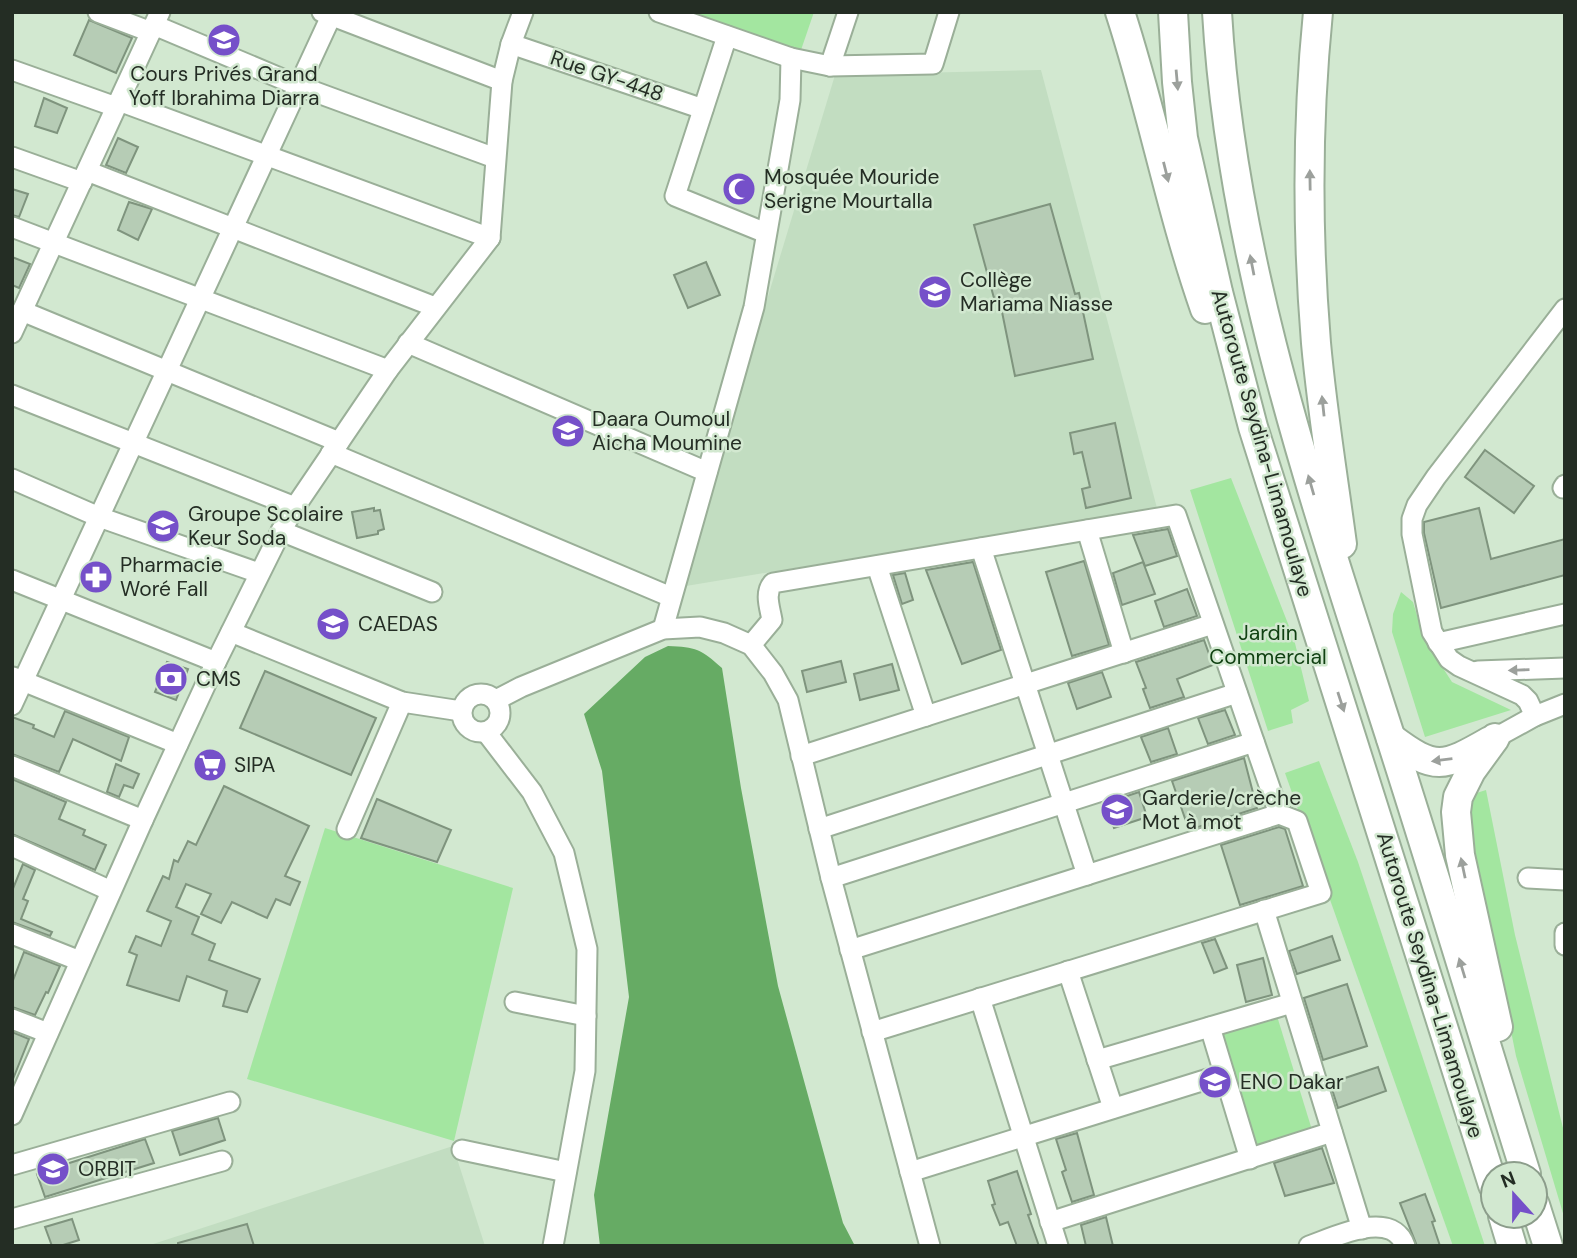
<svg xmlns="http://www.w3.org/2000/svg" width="1577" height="1258" viewBox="0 0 1577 1258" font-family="'DM Sans',sans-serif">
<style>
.built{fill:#c2ddc1}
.green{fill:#a3e6a0}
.water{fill:#66ab64}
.building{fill:#b6ccb5;stroke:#7f947e;stroke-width:2}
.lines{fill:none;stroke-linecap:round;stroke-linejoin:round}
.minor-casing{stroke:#9aaf98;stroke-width:23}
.highway-casing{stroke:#9aaf98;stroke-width:32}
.minor{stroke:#fff;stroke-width:19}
.highway{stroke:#fff;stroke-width:28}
.oneway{fill:#9ca09c}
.labels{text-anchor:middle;stroke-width:5;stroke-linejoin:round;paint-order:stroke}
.poi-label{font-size:21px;fill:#242d24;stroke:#d2e8d0;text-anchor:start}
.street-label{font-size:21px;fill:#242d24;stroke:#d2e8d0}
.park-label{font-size:21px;fill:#104112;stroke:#d2e8d0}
</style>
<rect width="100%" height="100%" fill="#d2e8d0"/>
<g class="built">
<path d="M1041 70 1157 508 680 587 835 75Z"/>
<path d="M453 1146 485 1246H147Z"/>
</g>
<g class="green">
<path d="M689 12H814L801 50Z"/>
<path d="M1231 478 1294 639 1309 701 1291 710 1293 723 1268 731 1190 490Z"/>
<path d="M1401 592 1413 602 1424 639 1452 682 1511 710 1425 737 1392 632 1393 614Z"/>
<path d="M1319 761 1358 862 1485 1246H1453L1285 773Z"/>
<path d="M1486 790 1515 935 1565 1136V1220L1516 1056 1464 797Z"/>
<path d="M325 828 513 888 454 1141 247 1079Z"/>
<path d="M1277 1016 1312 1130 1253 1149 1217 1035Z"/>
</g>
<path class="water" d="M668 646C696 647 701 649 722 668L741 788 778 986 843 1223 855 1246H600L594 1195 629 997 602 771 584 714 645 657Z"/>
<g class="building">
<path d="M89 20 132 38 116 73 74 55Z"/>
<path d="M44 98 67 108 57 133 35 126Z"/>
<path d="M118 138 138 147 126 173 106 165Z"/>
<path d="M12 189 28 194 19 217 12 215Z"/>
<path d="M129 202 152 209 138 240 118 230Z"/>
<path d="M1050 204 1075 294 1079 293 1093 359 1015 376 999 297 994 298 974 225Z"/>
<path d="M12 257 30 264 19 288 12 285Z"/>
<path d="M706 262 720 295 688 308 674 275Z"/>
<path d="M1115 423 1131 498 1086 508 1082 489 1090 487 1082 452 1074 454 1070 433Z"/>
<path d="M1485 450 1534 486 1514 513 1465 477Z"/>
<path d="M374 508V511L380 510 384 529 378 531V534L357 538 352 512Z"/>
<path d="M1479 508 1491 559 1565 539V575L1441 608 1424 533V522Z"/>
<path d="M1168 529 1177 556 1145 566 1133 535Z"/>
<path d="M1084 561 1109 645 1072 656 1046 572Z"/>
<path d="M973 562 1001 650 962 664 926 570Z"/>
<path d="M1143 562 1155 594 1122 605 1113 573Z"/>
<path d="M905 573 913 600 902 604 893 575Z"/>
<path d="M1187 589 1197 616 1164 627 1155 601Z"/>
<path d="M1204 640 1213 665 1177 679 1184 697 1150 708 1143 689 1146 688 1136 662Z"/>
<path d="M841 661 846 682 807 692 802 671Z"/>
<path d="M167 662 188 669 176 700 155 692Z"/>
<path d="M892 664 899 690 860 700 854 674Z"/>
<path d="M265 671 376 718 351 775 240 728Z"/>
<path d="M1102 672 1111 697 1077 709 1068 683Z"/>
<path d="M1225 710 1235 735 1208 744 1198 718Z"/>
<path d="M65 711 129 737 121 761 73 739 59 772 12 754V717L34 725 33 728 54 737Z"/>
<path d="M1168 728 1177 754 1151 762 1141 737Z"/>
<path d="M1244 758 1257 808 1189 830 1172 781Z"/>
<path d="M116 764 139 774 133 788 124 785 119 797 107 792Z"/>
<path d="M12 779 66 802 59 819 85 830 83 835 106 845 95 870 12 834Z"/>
<path d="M224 786 309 826 285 876 300 882 290 905 276 899 267 918 232 902 221 923 201 914 211 894 186 884 176 907 199 917 192 934 215 944 209 960 260 979 247 1012 223 1006 227 991 187 976 179 1001 127 985 137 955 129 952 136 936 161 946 171 921 147 911 163 876 169 879 174 860 178 862 188 841 196 845Z"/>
<path d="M1139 792 1147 817 1114 828 1106 803Z"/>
<path d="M377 799 451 830 437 862 361 838Z"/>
<path d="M1279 827 1285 829 1303 886 1240 905 1221 845Z"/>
<path d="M23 864 35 870 23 899 28 901 21 919 52 932 50 936 12 922V891Z"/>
<path d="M1332 936 1340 960 1297 974 1289 951Z"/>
<path d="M1215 939 1227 968 1214 973 1202 943Z"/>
<path d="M24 952 60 966 48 993 46 992 35 1015 12 1007V983Z"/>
<path d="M1263 958 1272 995 1246 1002 1237 965Z"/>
<path d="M1347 984 1367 1046 1323 1060 1304 998Z"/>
<path d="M12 1032 29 1039 13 1079H12Z"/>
<path d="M1378 1067 1386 1091 1338 1108 1330 1083Z"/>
<path d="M218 1118 225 1140 180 1155 172 1131Z"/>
<path d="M1077 1133 1094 1195 1072 1202 1062 1172 1066 1170 1056 1139Z"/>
<path d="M145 1139 154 1163 45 1197 37 1174 41 1172Z"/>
<path d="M1322 1148 1334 1183 1285 1196 1274 1163Z"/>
<path d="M1017 1171 1031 1214 1028 1215 1039 1246H1017L1008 1222 1000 1225 992 1205 995 1204 988 1181Z"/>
<path d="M1425 1194 1435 1221 1432 1222 1440 1246H1417L1400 1203Z"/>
<path d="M1106 1217 1113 1246H1086L1081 1225Z"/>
<path d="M72 1219 79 1240 60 1246H52L45 1227Z"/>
<path d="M247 1224 254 1246H178V1243Z"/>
</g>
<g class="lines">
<defs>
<g id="minor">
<path d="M98 12 151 32"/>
<path d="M322 12 502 81"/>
<path d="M659 12 791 58 830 66 933 64 949 12"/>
<path d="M154 25 299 86 495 158"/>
<path d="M727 36 675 196 766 233"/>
<path d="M511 44 703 109"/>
<path d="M830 66 848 12"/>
<path d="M12 70 116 107"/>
<path d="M119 101 490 238"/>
<path d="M12 157 82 182"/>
<path d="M87 171 435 307"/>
<path d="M12 227 388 370"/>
<path d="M22 311 339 442"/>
<path d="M12 333 160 12"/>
<path d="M408 343 707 472"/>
<path d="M12 395 295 507"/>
<path d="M331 453 671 597"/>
<path d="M12 479 99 517 259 573"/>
<path d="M1563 488 1565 485"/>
<path d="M1087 530 1124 653"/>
<path d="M281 531 432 592"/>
<path d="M981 548 1087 875"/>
<path d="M877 566 926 716"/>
<path d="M12 580 216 662"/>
<path d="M663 629 754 307 790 100 791 58"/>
<path d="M231 632 402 702 461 711"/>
<path d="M1438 643 1565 614"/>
<path d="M751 645 772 620C770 608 764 593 773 583L1176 515 1279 814"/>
<path d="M1478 671 1565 668"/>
<path d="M13 677 178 744"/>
<circle cx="481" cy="713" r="19"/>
<path d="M496 700 521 687 663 629 700 627 724 633 751 645 773 673 788 700 831 878 930 1246"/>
<path d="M12 705 333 12"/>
<path d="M1535 716 1528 701 1522 695 1459 666 1449 659 1432 632 1412 534V519L1417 505 1436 477 1565 309"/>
<path d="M486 732 532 792 564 853 587 949 585 1071 553 1246"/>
<path d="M1495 738 1535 716 1565 704"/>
<path d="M801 756 1213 624"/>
<path d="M12 766 143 820"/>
<path d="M347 829 402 702"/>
<path d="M819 829 1237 693"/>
<path d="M12 846 111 891"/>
<path d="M831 878 1254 742"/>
<path d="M1528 878 1565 880"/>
<path d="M1264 910 1362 1229"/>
<path d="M1565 933V945"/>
<path d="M12 934 80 961"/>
<path d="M850 950 1279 814 1297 821 1321 893 872 1032"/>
<path d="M1068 971 1113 1108"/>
<path d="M980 998 1058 1246"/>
<path d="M515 1002 586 1016"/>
<path d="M12 1019 48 1033"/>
<path d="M1210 1027 1250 1159"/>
<path d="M1097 1060 1292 1003"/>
<path d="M12 1115 143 820 216 662 281 531 295 507 388 370 490 238 502 81 511 44 523 12"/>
<path d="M462 1150 566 1172"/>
<path d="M12 1165 230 1102"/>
<path d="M910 1172 1224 1074"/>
<path d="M12 1219 222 1161"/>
<path d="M1050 1222 1332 1132"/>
<path d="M1309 1246C1335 1237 1392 1208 1405 1246"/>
</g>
<g id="highway">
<path d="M1120 12C1152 110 1171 212 1205 309"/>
<path d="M1173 12 1177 82 1183 138 1218 292 1253 427 1493 1185"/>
<path d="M1217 12C1231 253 1309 483 1382 711 1432 865 1478 1020 1526 1174"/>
<path d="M1318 12C1307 122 1307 233 1316 343 1322 410 1333 477 1342 544"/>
<path d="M1391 738C1435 771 1443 768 1490 741"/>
<path d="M1495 738 1471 771 1458 797 1456 812 1460 855 1498 1027"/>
<path d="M1535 1205 1548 1246"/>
<path d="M1503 1216 1512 1246"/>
</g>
</defs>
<use href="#minor" class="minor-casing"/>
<use href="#highway" class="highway-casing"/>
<use href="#minor" class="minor"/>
<use href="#highway" class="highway"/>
</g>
<defs><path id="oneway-solid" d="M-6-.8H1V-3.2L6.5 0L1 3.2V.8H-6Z" transform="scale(1.75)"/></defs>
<g class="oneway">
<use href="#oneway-solid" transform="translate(1177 80) rotate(85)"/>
<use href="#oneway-solid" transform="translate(1166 172) rotate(76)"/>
<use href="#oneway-solid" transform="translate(1310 180) rotate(-91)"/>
<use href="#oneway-solid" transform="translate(1252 265) rotate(-101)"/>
<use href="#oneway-solid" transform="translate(1323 406) rotate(-96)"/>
<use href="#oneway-solid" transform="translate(1311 485) rotate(-106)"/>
<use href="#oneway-solid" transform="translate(1519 670) rotate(178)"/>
<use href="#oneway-solid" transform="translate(1341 702) rotate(72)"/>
<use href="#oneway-solid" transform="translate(1442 760) rotate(173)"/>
<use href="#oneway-solid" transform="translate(1463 868) rotate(-102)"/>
<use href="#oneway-solid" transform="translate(1462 968) rotate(-107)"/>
</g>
<defs>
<symbol id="school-disc" viewBox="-11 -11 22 22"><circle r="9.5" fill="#7550c9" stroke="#d2e8d0"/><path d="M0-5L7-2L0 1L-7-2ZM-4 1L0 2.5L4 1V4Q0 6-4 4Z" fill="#fff"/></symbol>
<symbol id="mosque-disc" viewBox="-11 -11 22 22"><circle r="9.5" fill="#7550c9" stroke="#d2e8d0"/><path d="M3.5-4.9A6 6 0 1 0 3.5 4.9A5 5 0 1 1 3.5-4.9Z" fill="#fff"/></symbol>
<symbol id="pharmacy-disc" viewBox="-11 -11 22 22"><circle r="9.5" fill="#7550c9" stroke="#d2e8d0"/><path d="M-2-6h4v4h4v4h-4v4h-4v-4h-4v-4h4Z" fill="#fff"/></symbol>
<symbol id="bank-disc" viewBox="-11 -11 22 22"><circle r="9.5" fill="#7550c9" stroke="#d2e8d0"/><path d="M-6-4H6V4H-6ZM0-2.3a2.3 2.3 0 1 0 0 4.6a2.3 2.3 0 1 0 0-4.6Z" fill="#fff"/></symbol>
<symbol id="supermarket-disc" viewBox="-11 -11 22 22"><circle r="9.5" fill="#7550c9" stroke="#d2e8d0"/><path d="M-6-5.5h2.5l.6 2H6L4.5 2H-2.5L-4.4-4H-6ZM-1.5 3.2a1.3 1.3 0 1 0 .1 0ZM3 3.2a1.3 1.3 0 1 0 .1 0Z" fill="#fff"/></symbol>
<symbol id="university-disc" viewBox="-11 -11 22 22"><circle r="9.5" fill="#7550c9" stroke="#d2e8d0"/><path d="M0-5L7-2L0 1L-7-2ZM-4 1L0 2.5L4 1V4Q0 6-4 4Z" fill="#fff"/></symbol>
</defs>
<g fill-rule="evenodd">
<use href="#school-disc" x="205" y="21" width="38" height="38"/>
<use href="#mosque-disc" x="720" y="170" width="38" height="38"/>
<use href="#school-disc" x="916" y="273" width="38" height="38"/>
<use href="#school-disc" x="549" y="412" width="38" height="38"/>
<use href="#school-disc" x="144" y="507" width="38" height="38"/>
<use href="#pharmacy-disc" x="77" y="558" width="38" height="38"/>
<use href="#school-disc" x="314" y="605" width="38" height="38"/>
<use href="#bank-disc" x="152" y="660" width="38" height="38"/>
<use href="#supermarket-disc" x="191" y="746" width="38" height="38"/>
<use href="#school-disc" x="1098" y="791" width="38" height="38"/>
<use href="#university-disc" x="1196" y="1063" width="38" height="38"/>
<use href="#school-disc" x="34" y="1150" width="38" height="38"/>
</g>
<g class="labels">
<g class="poi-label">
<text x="224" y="81" text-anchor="middle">Cours Privés Grand<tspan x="224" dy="24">Yoff Ibrahima Diarra</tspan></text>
<text x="764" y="184">Mosquée Mouride<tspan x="764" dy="24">Serigne Mourtalla</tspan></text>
<text x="960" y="287">Collège<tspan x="960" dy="24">Mariama Niasse</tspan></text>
<text x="592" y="426">Daara Oumoul<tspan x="592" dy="24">Aicha Moumine</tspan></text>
<text x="188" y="521">Groupe Scolaire<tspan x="188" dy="24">Keur Soda</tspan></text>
<text x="120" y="572">Pharmacie<tspan x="120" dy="24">Woré Fall</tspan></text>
<text x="358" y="631">CAEDAS</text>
<text x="196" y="686">CMS</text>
<text x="234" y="772">SIPA</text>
<text x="1142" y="805">Garderie/crèche<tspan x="1142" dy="24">Mot à mot</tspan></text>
<text x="1240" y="1089">ENO Dakar</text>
<text x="78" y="1176">ORBIT</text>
</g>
<g class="street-label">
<text transform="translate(607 76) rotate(19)" y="7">Rue GY-448</text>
<text transform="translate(1262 443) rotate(74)" y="7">Autoroute Seydina-Limamoulaye</text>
<text transform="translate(1430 985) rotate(73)" y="7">Autoroute Seydina-Limamoulaye</text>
</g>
<g class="park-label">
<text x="1268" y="640">Jardin<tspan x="1268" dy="24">Commercial</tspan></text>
</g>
</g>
<rect width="1577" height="1258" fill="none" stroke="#242d24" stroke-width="28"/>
<g transform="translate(1514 1195) rotate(339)"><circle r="33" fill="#d2e8d0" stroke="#8c9d8b" stroke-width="2"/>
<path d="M0-5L12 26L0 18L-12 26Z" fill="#7550c9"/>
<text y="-10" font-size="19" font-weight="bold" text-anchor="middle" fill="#242d24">N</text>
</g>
</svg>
